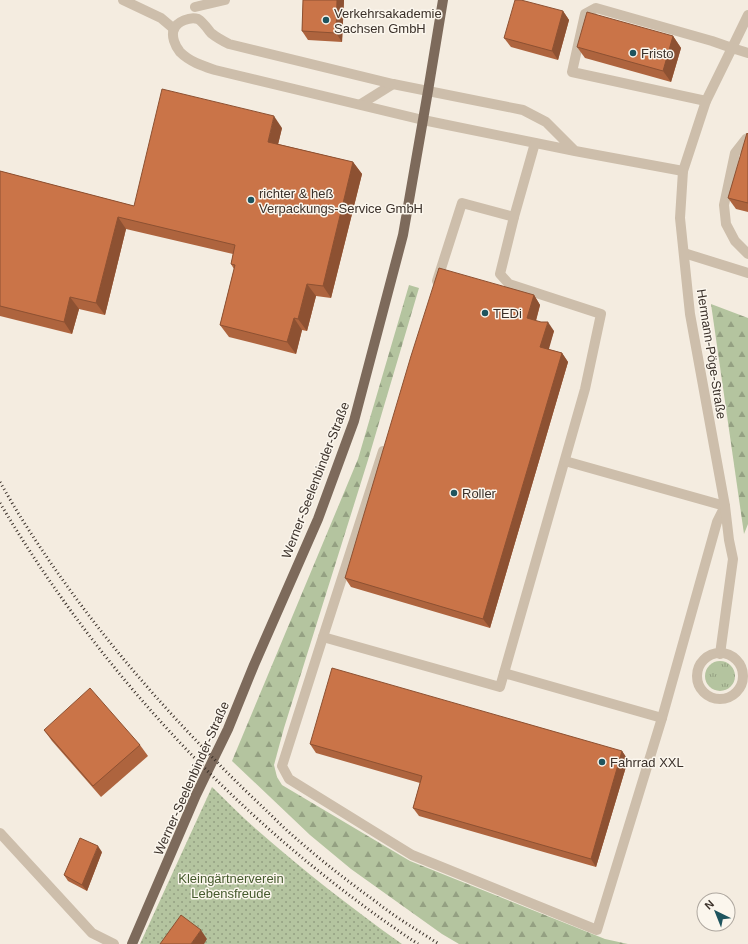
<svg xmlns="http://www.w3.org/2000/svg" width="748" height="944" viewBox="0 0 748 944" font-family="Arial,sans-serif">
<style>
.grass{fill:url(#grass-tufts)}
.forest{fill:url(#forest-firs)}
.garden{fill:url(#garden-dots)}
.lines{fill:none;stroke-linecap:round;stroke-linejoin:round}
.minor{stroke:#cdbeab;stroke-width:10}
.major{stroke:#7d6a5b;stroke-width:10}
.rail{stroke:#3b312a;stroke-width:3;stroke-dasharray:1 3;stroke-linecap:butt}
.wall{fill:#ae643e}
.shaded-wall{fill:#8d5132}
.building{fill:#ca7448;stroke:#8d5132}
.poi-dot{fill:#1e545e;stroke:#fbf6ed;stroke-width:1.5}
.labels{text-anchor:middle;stroke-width:3;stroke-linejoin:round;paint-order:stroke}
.poi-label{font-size:13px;fill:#3b312a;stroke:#fbf6ed;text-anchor:start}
.street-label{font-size:13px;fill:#3b312a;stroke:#fbf6ed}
.park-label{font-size:13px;fill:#455a2d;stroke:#fbf6ed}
</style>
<defs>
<pattern id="grass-tufts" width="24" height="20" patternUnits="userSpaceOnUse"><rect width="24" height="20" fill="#b4c49f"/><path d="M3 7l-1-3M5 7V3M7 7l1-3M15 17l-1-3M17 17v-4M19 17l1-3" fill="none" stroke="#94a082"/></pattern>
<pattern id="forest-firs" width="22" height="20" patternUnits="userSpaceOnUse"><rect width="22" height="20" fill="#b4c49f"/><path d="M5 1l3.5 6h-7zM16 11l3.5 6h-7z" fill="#94a082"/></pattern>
<pattern id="garden-dots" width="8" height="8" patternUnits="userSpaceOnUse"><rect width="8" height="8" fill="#b4c49f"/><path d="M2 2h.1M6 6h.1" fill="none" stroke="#94a082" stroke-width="1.8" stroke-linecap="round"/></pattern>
</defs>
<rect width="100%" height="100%" fill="#f4ece0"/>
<circle class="grass" cx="720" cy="676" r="15"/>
<g class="forest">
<path d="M409 285 419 288 368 460 284 728 274 765 277 777 282 785 410 861 605 939 628 944H459L442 934 351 869 310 835 232 761 358 459Z"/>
<path d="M711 304 748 318V524L744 534Z"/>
</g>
<path class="garden" d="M212 787C227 801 241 816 256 829 303 870 351 908 402 944H140Z"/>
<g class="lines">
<g class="minor">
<path d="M123 0 161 18 174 29"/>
<path d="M195 7 225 0"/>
<path d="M706 101 572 72 585 14 596 8 712 41 732 48 748 15"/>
<path d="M361 104 393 84"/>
<path d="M748 138 746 139 735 153 724 205 726 224 735 241 748 254"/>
<path d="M575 151 546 122 523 110 393 84 229 44C223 41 216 37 211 33 207 28 203 22 198 19 190 16 177 22 174 29 171 36 175 46 180 52 190 62 203 66 215 70L423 120 575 151 683 171"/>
<path d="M684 253 748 273"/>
<path d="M437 281 462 203 514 217"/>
<path d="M383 451 323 637 500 687 585 389 601 314 509 284 500 274 514 217 535 143"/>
<path d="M323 637 282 766 289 779 412 855 597 930 662 718 717 522 725 506 565 461"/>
<circle cx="720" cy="676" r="23"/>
<path d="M720 654 733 559 729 540 725 506 690 314 680 218 683 171 706 101 732 48 748 53"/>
<path d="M504 673 662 718"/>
<path d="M0 833 92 933 114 944"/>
</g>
<path class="major" d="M132 944 196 795 228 729 254 665 318 519 354 421 403 235 428 91 443 0"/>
<g class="rail">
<path d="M0 482C8 496 16 510 25 524 79 609 144 688 215 760 233 779 252 797 270 814 277 821 284 828 291 834 318 858 346 880 375 901 395 917 417 930 439 944"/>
<path d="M0 503C104 679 248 831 418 944"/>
</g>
</g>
<g class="wall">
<path d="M303 0H344L342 42 308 40 302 31Z"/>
<path d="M563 11 569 20 558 60 511 47 504 38Z"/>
<path d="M673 36 681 48 671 82 585 58 577 47Z"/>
<path d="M282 128 278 144 353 162 362 174 331 298 316 296 307 331 302 330 296 354 229 337 220 325 234 269 231 264 233 254 126 229 105 315 79 309 72 334 0 316V171L134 206Z"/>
<path d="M748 134V212L736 209 728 198Z"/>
<path d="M534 295 540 305 536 321 554 331 548 349 562 353 568 362 490 628 351 587 345 578Z"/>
<path d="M44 730 140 745 148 756 101 797 52 741Z"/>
<path d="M310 744 622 751 628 760 596 867 419 816 413 808 420 783 316 753Z"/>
<path d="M102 852 87 891 68 881 64 875Z"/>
</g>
<g class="shaded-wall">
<path d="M337 0H344L342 42 336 33Z"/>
<path d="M563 11 569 20 558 60 552 51Z"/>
<path d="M673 36 681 48 671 82 663 71Z"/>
<path d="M274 116 282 128 276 153 268 142Z"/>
<path d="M353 162 362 174 331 298 323 286Z"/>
<path d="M118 217 126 229 105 315 96 303Z"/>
<path d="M307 284 316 296 307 331 298 319Z"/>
<path d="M534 295 540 305 534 327 527 318Z"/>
<path d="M70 297 79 309 72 334 64 322Z"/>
<path d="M294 318 302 330 296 354 287 342Z"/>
<path d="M548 322 554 331 547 356 540 347Z"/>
<path d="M562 353 568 362 490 628 483 619Z"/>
<path d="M622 751 628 760 596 867 591 859Z"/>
<path d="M98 846 102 852 87 891 82 885Z"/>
<path d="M201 930 207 939 204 944H191Z"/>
</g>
<g class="building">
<path d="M303 0H337L336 33 302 31Z"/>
<path d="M515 0H521L563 11 552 51 504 38Z"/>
<path d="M587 12 673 36 663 71 577 47Z"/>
<path d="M162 89 274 116 268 142 353 162 323 286 307 284 298 319 294 318 287 342 220 325 235 265 231 264 235 245 118 217 96 303 70 297 64 322 0 306V171L134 206Z"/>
<path d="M747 133 748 134V203L728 198Z"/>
<path d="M439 268 534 295 527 318 541 322H548L540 347 562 353 483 619 345 578 411 356Z"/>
<path d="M332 668 622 751 591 859 413 808 422 776 310 744Z"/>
<path d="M90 688 140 745 93 786 44 730Z"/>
<path d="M80 838 98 846 82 885 64 875Z"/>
<path d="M181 915 201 930 191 944H160Z"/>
</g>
<g class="poi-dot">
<circle cx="326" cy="20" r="4"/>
<circle cx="633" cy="53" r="4"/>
<circle cx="251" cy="200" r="4"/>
<circle cx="485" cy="313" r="4"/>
<circle cx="454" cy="493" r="4"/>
<circle cx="602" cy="762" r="4"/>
</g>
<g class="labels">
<g class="poi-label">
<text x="334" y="18">Verkehrsakademie<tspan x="334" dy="15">Sachsen GmbH</tspan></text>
<text x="641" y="58">Fristo</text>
<text x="259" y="198">richter &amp; heß<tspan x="259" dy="15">Verpackungs-Service GmbH</tspan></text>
<text x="493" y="318">TEDi</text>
<text x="462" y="498">Roller</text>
<text x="610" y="767">Fahrrad XXL</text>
</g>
<g class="street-label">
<text transform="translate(712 354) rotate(81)" y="5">Hermann-Pöge-Straße</text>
<text transform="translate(315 480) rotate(-69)" y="5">Werner-Seelenbinder-Straße</text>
<text transform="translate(191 778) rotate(-66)" y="5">Werner-Seelenbinder-Straße</text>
</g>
<g class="park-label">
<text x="231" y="883">Kleingärtnerverein<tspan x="231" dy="15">Lebensfreude</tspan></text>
</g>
</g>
<g transform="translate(716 912) rotate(317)"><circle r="19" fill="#fbf6ed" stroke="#aea79f"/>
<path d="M0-3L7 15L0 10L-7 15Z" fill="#1e545e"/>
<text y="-6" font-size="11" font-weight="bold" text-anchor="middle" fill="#3b312a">N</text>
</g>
</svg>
